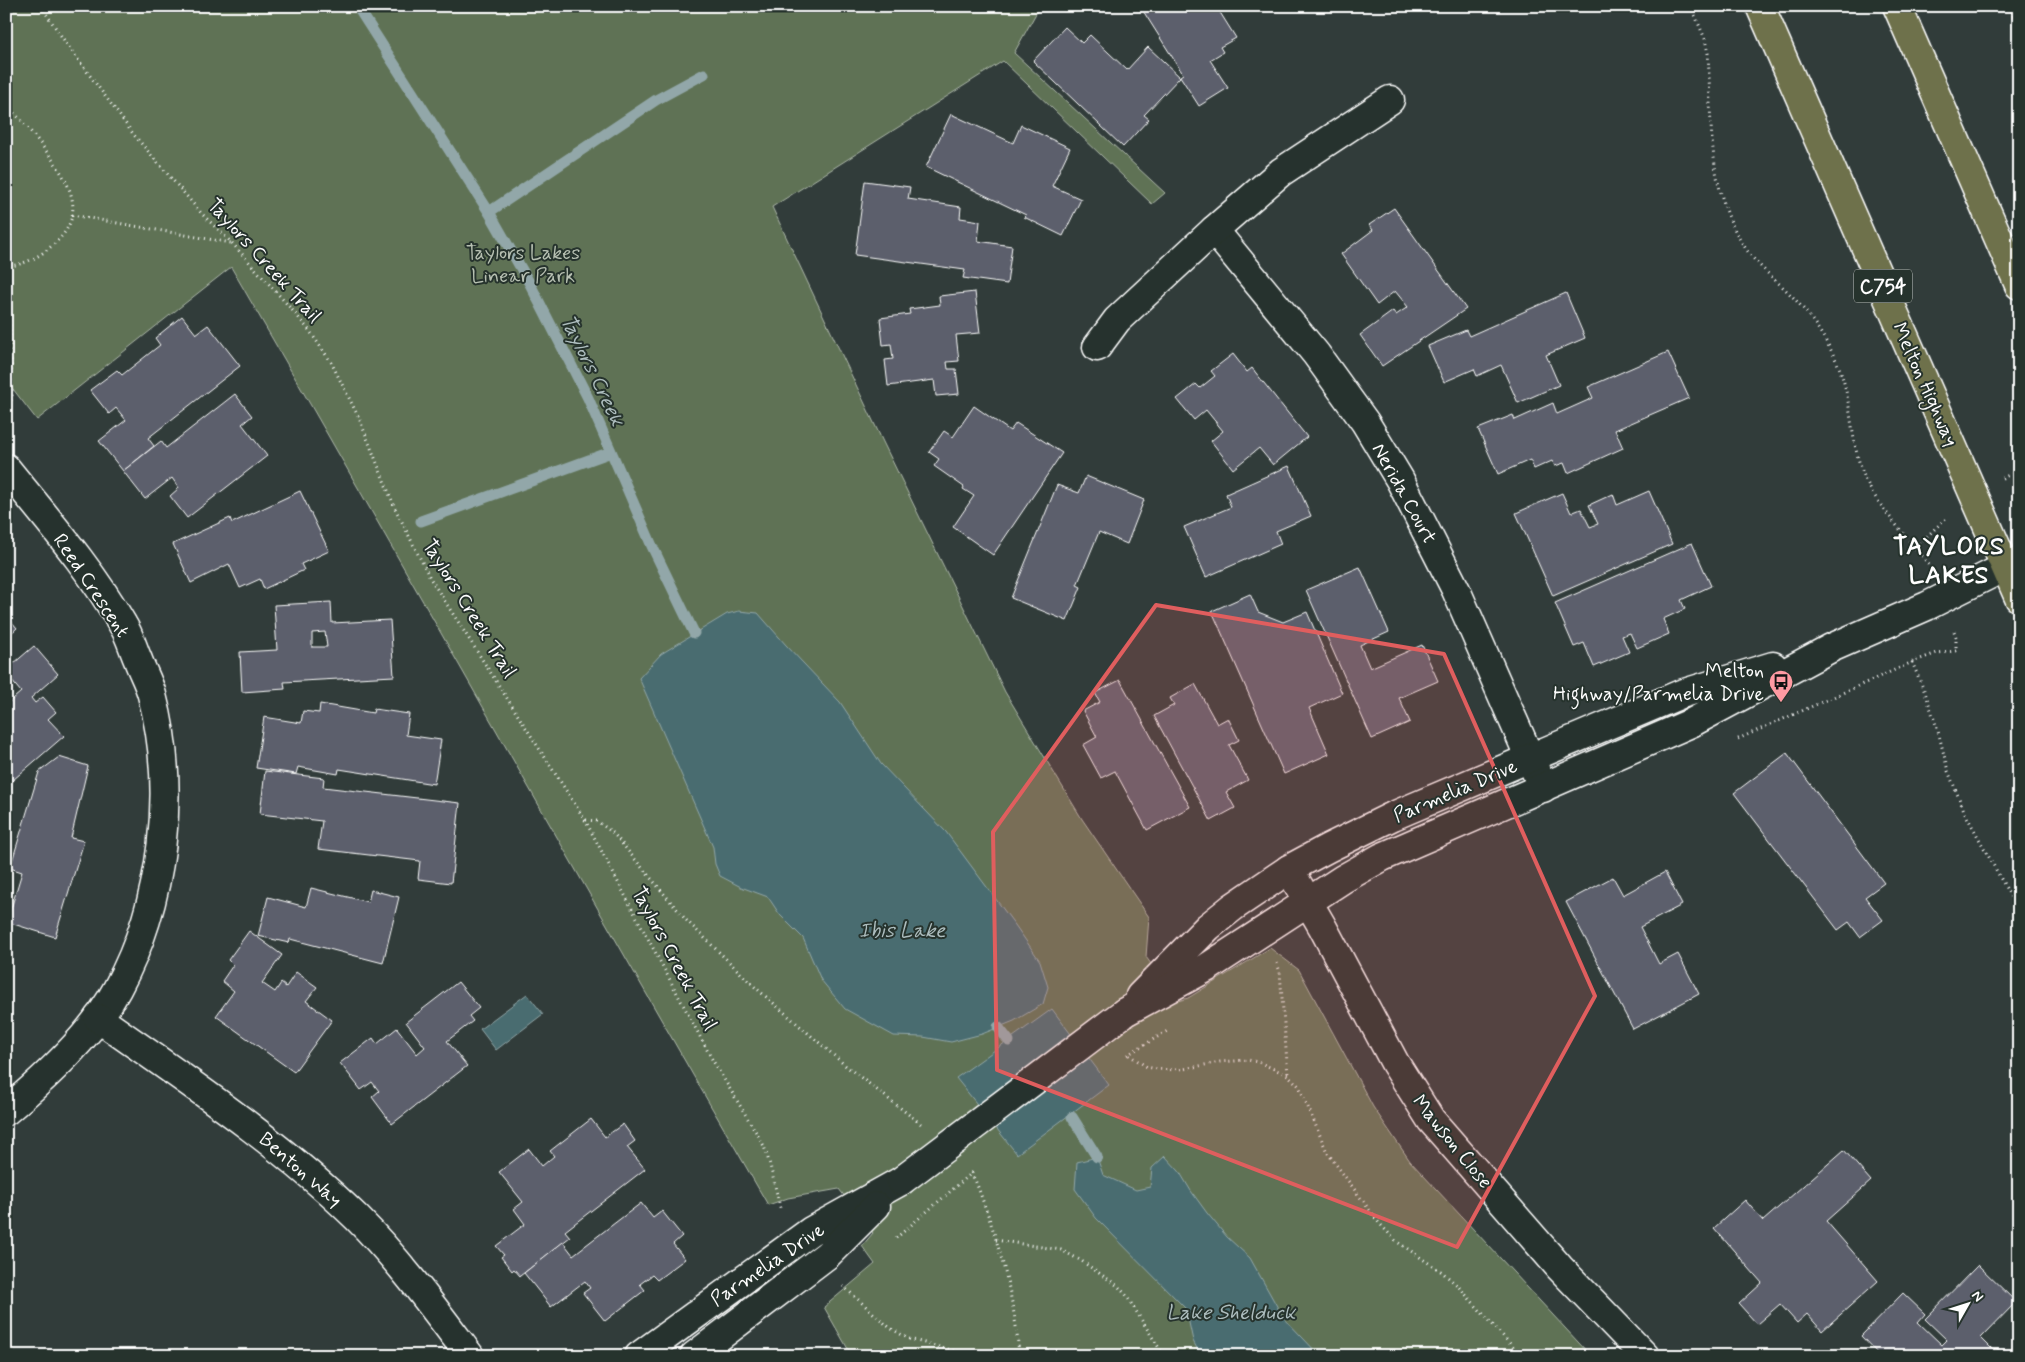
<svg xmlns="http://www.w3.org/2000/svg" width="2025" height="1362" viewBox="0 0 2025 1362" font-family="Mynerve,sans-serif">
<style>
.green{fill:#5e7255;stroke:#aeb8aa}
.water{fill:#496c6f;stroke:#92a7a9}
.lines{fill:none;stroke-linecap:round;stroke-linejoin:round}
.stream{stroke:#92a7a9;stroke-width:11}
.building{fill:#5c5f6c;stroke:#fff;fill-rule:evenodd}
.street-casing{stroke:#fff;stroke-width:31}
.secondary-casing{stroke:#fff;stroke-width:31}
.highway-casing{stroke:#fff;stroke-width:31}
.path{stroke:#fff;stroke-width:3;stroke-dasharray:1 4;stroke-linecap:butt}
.street{stroke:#26332d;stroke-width:28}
.secondary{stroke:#26332d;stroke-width:28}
.highway{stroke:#6e714b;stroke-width:28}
.secondary-bridge-casing{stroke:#fff;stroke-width:31;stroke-linecap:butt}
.secondary-bridge{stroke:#26332d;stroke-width:28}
.marked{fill:#e05e5e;fill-opacity:0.2;stroke:#e05e5e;stroke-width:4;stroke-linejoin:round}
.labels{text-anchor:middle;stroke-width:4;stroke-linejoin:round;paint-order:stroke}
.shield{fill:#26332d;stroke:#bec2c0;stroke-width:1}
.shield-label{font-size:19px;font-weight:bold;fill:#fff}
.park-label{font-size:20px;fill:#b7c0b2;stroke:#26332d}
.street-label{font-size:20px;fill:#fff;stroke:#26332d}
.poi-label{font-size:20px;fill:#fff;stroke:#26332d;text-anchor:end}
.water-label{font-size:21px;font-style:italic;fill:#adbdbe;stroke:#26332d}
.district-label{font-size:25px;font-weight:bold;letter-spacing:1px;fill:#fff;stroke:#26332d}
</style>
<rect width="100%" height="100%" fill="#313c3a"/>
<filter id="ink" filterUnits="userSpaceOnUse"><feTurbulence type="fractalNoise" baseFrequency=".02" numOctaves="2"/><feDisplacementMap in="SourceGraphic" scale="10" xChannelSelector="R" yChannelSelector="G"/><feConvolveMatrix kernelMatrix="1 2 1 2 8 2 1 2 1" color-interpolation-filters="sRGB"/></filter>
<g filter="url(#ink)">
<path class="green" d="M6 6H1040L1014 53 1165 193 1152 204 1003 61 772 207 883 442 1005 692 1082 819 1149 917 1146 957 1178 1001 1188 998 1270 948 1299 970 1373 1107 1410 1161 1591 1356H852L824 1307 875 1264 862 1246 873 1233 839 1189 788 1198 768 1205C587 893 412 579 231 267L37 420 6 380Z"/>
<g class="water">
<path d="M739 611 758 613 786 645 840 702 881 764 946 832 1015 925 1040 961 1048 987 1043 1004 1014 1021 982 1034 951 1042 923 1037 894 1036 845 1009 821 980 803 938 780 915 768 897 741 887 720 876 715 864 713 847 639 678 661 654 727 614Z"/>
<path d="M527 994 543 1014 496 1050 480 1029Z"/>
<path d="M1052 1009 1109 1085 1017 1154 956 1078Z"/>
<path d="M1165 1156 1179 1171 1191 1191 1207 1213 1227 1237 1250 1258 1283 1317 1320 1356H1201L1193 1341 1186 1309 1096 1218 1075 1189 1077 1162 1097 1157 1103 1175 1136 1190 1150 1187 1152 1168Z"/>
</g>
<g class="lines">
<g class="stream">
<path d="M357 6 489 212 530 284 588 398 652 546 694 633"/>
<path d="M489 212 656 100 704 74"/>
<path d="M421 521 611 452"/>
<path d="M998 1027 1009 1041"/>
<path d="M1072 1117 1097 1157"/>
</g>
</g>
<g class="building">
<path d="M1140 6H1216L1236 38 1220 47 1223 52 1210 60 1228 88 1199 106 1180 76 1183 74Z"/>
<path d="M1065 27 1082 43 1090 35 1127 70 1148 47 1180 77 1144 115 1149 119 1123 147 1033 61Z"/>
<path d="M951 114 1013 143 1021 125 1070 148 1052 186 1081 199 1063 236 1024 217 1026 215 926 167Z"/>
<path d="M865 181 910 187 908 199 961 207 960 218 980 221 978 241 1012 246 1007 284 963 278 965 270 855 255Z"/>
<path d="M1394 208 1466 309 1382 366 1360 335 1393 311 1396 315 1408 307 1395 291 1377 305 1341 254 1373 230 1369 225Z"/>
<path d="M975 292 980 333 956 335 959 361 947 362 948 369H956L959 394 936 396 934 380 888 386 885 360 893 359 891 344 883 345 880 318 910 314 909 309 940 305 939 296Z"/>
<path d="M1566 293 1585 338 1546 355 1559 385 1518 403 1501 365 1477 376 1474 369 1444 382 1428 346 1466 330 1469 336Z"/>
<path d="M182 316 196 334 208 325 240 366 148 438 154 446 123 471 99 441 126 420 116 408 109 414 90 390 117 370 122 375 160 345 155 338Z"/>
<path d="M1668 352 1689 398 1615 430 1623 448 1568 473 1564 463 1555 466 1552 461 1534 469 1530 460 1498 474 1478 429 1513 415 1515 420 1553 403 1557 414 1593 398 1588 387Z"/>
<path d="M1233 354 1247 372 1252 368 1307 437 1273 465 1259 448 1233 469 1211 441 1223 431 1206 410 1194 420 1177 399 1196 384 1200 388 1215 376 1211 371Z"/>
<path d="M235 394 252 416 242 424 267 456 187 518 170 496 179 488 172 478 145 499 123 471 161 441 166 448Z"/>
<path d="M974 406 1010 431 1016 423 1062 453 993 555 953 527 974 496 963 489 964 487 934 466 939 459 929 452 944 431 953 437Z"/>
<path d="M1289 466 1311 516 1276 531 1281 544 1206 577 1184 527 1231 507 1226 494Z"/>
<path d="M1086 476 1144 500 1127 544 1099 532 1077 585 1081 587 1067 621 1011 598 1057 485 1079 493Z"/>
<path d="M300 491 329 551 301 564 304 570 264 589 260 579 240 588 229 564 191 583 173 544 230 518 232 523Z"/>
<path d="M1649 491 1672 544 1553 596 1516 513 1562 493 1571 513 1581 509 1590 527 1598 524 1589 505 1613 494 1617 505Z"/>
<path d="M1692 543 1711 586 1681 600 1685 609 1663 619 1669 634 1637 648 1630 633 1622 636 1629 652 1594 667 1584 643 1574 647 1555 603Z"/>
<path d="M1360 567 1389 632 1360 645 1370 668 1422 645 1438 681 1399 698 1410 722 1372 739 1306 590Z"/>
<path d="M1250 594 1258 612 1283 622 1307 612 1342 693 1309 708 1329 754 1284 774 1212 611Z"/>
<path d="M331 602 332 623 390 620 394 676 284 682 285 689 242 692 240 652 277 650 274 605ZM325 632 327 647H312V633Z"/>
<path d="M6 615 17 628 6 638Z"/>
<path d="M34 646 58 674 31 698 35 703 43 697 56 712 48 719 64 736 6 786V705L21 692 6 674V670Z"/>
<path d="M1120 680 1190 807 1147 830 1115 771 1101 778 1083 745 1097 737 1083 711 1100 702 1095 693Z"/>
<path d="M1195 684 1217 724 1228 718 1239 740 1229 745 1248 780 1226 792 1235 808 1211 821 1154 716 1174 705 1170 698Z"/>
<path d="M320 704 373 713 374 709 409 714 406 735 441 740 434 784 339 769 338 774 298 767 296 774 256 768 264 717 301 723 303 711 319 713Z"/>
<path d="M1787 753 1884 883 1865 897 1883 920 1860 937 1849 922 1838 930 1734 793Z"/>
<path d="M59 757 88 766 71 838 84 841 55 937 7 922 22 872 10 868 39 772Z"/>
<path d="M265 771 324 778 323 787 460 803 451 883 418 879 420 861 318 849 322 821 260 814Z"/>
<path d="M1665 872 1682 905 1640 927 1659 964 1678 954 1699 994 1633 1029 1566 902 1613 877 1623 895Z"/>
<path d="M311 888 368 902 371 890 399 897 383 963 290 939 289 943 258 936 268 897 306 907Z"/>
<path d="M249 931 282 955 262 983 275 992 281 983 286 987 296 972 317 987 306 1001 332 1020 294 1072 216 1016 234 991 222 981 233 965 228 960Z"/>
<path d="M458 982 479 1008 469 1016 473 1021 447 1041 467 1066 392 1124 372 1097 379 1091 372 1082 361 1090 340 1063 373 1038 377 1044 397 1028 417 1054 425 1047 406 1022Z"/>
<path d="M591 1119 605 1137 623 1124 635 1141 627 1147 645 1169 565 1231 570 1237 520 1276 514 1269 512 1271 501 1257 504 1255 496 1246 525 1224 514 1209 523 1202 499 1172 529 1149 542 1166 554 1156 550 1151Z"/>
<path d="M1844 1150 1871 1181 1826 1221 1878 1281 1822 1331 1807 1314 1797 1323 1780 1304 1757 1324 1739 1304 1762 1283 1714 1228 1745 1200 1763 1221Z"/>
<path d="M641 1203 653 1218 662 1211 682 1236 673 1244 685 1259 657 1280 652 1275 640 1284 645 1290 605 1321 583 1293 590 1288 585 1281 551 1307 524 1273 563 1242 573 1255Z"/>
<path d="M1978 1265 2016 1302 1981 1338 1995 1352 1998 1349 2005 1356H1880L1861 1336 1903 1293 1925 1314 1918 1322 1942 1345 1947 1340 1925 1319Z"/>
</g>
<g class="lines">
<defs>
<g id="street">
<path d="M1214 230 1316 354 1365 422 1400 480 1456 590 1543 788"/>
<path d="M1097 347 1117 320 1214 230 1281 172 1390 100"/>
<path d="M6 468C47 519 91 569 123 625 130 636 133 649 138 660 142 671 149 683 152 695 177 789 164 903 117 989 92 1035 46 1077 6 1111"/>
<path d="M1289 869 1322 926 1395 1063 1431 1120 1560 1268 1645 1356"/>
<path d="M98 1018C187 1081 278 1141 357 1218 399 1260 434 1308 470 1356"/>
</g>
<g id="secondary">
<path d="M1140 996 1208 927 1233 907 1289 869 1328 848 1393 816 1681 694 1773 666"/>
<path d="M1125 1012 1208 967 1343 879 1382 857 1691 723 1831 648 1927 606 2005 567"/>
<path d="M639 1356 811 1231 901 1181"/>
<path d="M694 1356 827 1255 876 1206"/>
</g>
<g id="highway">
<path d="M1760 6 2019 598"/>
<path d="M1897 6 2019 285"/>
</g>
</defs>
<use href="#street" class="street-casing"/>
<use href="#secondary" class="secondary-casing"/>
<use href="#highway" class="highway-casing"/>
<g class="path">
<path d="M41 6 68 46 134 135 202 214 232 243 287 304 309 330 331 362 359 418 395 508 430 578 585 820 713 1061 756 1132 764 1146 770 1165 781 1211"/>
<path d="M1691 6 1705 39 1708 53C1712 121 1706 195 1749 253 1760 268 1776 280 1789 293 1808 312 1823 334 1835 358 1852 393 1849 432 1861 468 1873 505 1908 535 1930 567"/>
<path d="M2009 6 2019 28"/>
<path d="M6 107C20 116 29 130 40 143 67 178 94 214 48 249 37 258 21 266 6 266"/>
<path d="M72 215 231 243"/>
<path d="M6 420 12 396 8 266"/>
<path d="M2002 478 2019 471"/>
<path d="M1916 547 1946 518"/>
<path d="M1912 662 1926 695 1938 731 1948 771 1965 813 2019 912"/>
<path d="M1738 739 1915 661 1937 653 1956 651V637L1954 631"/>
<path d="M586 820 597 821 613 833 686 920 756 988 846 1066 921 1124"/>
<path d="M1277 963 1280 972 1288 1075"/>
<path d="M1127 1055 1169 1030"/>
<path d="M1129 1055 1147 1067 1157 1069 1178 1070 1220 1062 1248 1060 1258 1062 1288 1075 1299 1086 1327 1152 1379 1223 1396 1241 1442 1272 1458 1286 1521 1356"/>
<path d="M971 1173C978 1184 981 1197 986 1209 1002 1255 1016 1307 1019 1356"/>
<path d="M896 1238 973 1172"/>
<path d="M996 1240 1061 1250 1080 1260 1118 1286 1126 1295 1164 1356"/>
<path d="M843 1286 890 1328 909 1339 974 1356"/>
</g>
<use href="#street" class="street"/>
<use href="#secondary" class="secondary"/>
<use href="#highway" class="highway"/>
<defs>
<path id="secondary-bridge" d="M901 1181 1125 1012"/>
</defs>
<use href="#secondary-bridge" class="secondary-bridge-casing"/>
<use href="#secondary-bridge" class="secondary-bridge"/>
</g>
</g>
<path class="marked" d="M1156 605 1444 654 1595 996 1457 1247 997 1070 993 832Z"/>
<defs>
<symbol id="bus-pin" viewBox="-11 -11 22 30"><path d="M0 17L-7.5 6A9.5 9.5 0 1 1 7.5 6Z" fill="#ff9aa2" stroke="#26332d"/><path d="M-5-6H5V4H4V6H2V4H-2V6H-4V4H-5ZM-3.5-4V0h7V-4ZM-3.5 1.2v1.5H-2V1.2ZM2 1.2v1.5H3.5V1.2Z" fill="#111"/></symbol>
</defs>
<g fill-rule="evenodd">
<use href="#bus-pin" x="1767" y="668" width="28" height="38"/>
</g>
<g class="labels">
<rect class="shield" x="1854" y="269.5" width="58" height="33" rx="4"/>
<g class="shield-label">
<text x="1883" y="293">C754</text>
</g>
<g class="park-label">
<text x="523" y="259">Taylors Lakes<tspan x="523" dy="23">Linear Park</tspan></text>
</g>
<g class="street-label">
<text transform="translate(265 260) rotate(48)" y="7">Taylors Creek Trail</text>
<text transform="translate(1926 384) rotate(66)" y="7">Melton Highway</text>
<text transform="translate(1405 493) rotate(61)" y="7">Nerida Court</text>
<text transform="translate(92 585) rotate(56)" y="7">Reed Crescent</text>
<text transform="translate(470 608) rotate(58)" y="7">Taylors Creek Trail</text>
<text transform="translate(1455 790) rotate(-23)" y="7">Parmelia Drive</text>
<text transform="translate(675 958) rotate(62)" y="7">Taylors Creek Trail</text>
<text transform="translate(1453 1141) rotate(51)" y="7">Mawson Close</text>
<text transform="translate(301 1169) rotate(41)" y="7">Benton Way</text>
<text transform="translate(767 1264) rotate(-34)" y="7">Parmelia Drive</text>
</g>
<g class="poi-label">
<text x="1764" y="677">Melton<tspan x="1764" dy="23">Highway/Parmelia Drive</tspan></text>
</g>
<g class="water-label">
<text transform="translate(593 370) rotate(64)" y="7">Taylors Creek</text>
<text x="902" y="937">Ibis Lake</text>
<text x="1231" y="1319">Lake Shelduck</text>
</g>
<g class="district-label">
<text x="1949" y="554">TAYLORS<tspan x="1949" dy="29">LAKES</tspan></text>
</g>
</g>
<rect width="2025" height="1362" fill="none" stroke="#26332d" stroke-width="25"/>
<rect x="12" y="12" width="2000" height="1337" fill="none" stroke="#fff" stroke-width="2" filter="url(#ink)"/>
<g transform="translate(1968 1304) rotate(51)" stroke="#26332d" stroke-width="4" paint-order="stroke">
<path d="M0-4L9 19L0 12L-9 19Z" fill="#ffffff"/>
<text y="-8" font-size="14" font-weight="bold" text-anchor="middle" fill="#ffffff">N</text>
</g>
</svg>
